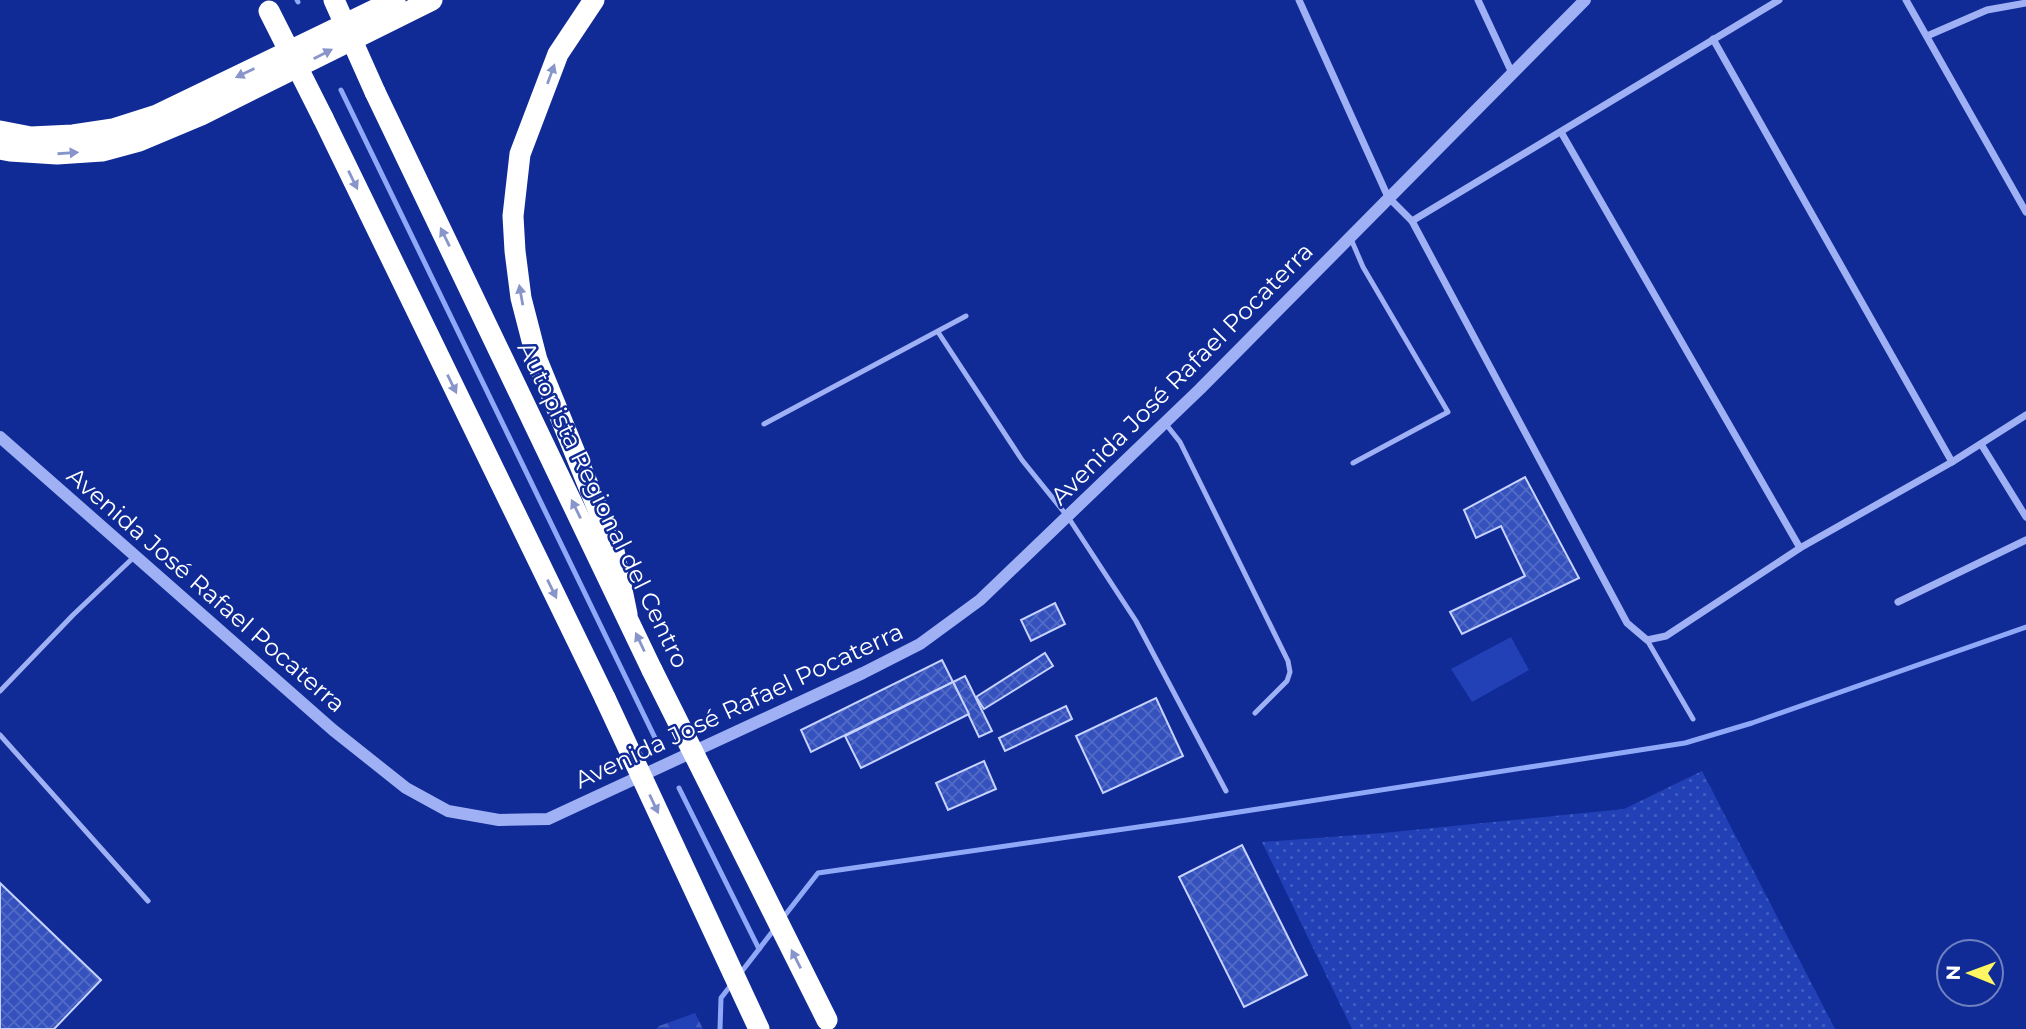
<svg xmlns="http://www.w3.org/2000/svg" width="2026" height="1029" viewBox="0 0 2026 1029" font-family="Montserrat,sans-serif">
<style>
.grass{fill:url(#grass-dots)}
.forest{fill:url(#forest-firs)}
.garden{fill:#2241b6}
.lines{fill:none;stroke-linecap:round;stroke-linejoin:round}
.stream{stroke:#90a8f8;stroke-width:5}
.building{fill:url(#building-cross-hatch);stroke:#c7d3fe;stroke-width:2}
.service{stroke:#9fb1f4;stroke-width:5}
.minor{stroke:#9fb1f4;stroke-width:7}
.tertiary{stroke:#9fb1f4;stroke-width:12}
.motorway{stroke:#fff;stroke-width:21}
.motorway-bridge{stroke:#fff;stroke-width:21}
.oneway{fill:#8895ca}
.labels{text-anchor:middle;stroke-width:5;stroke-linejoin:round;paint-order:stroke}
.street-label{font-size:24px;fill:#fff;stroke:#102b96}
</style>
<defs>
<pattern id="grass-dots" width="8" height="8" patternUnits="userSpaceOnUse" patternTransform="scale(1.75)"><rect width="8" height="8" fill="#2241b6"/><path d="M2 2h.1M6 6h.1" fill="none" stroke="#435ec1" stroke-width="1.8" stroke-linecap="round"/></pattern>
<pattern id="forest-firs" width="22" height="20" patternUnits="userSpaceOnUse" patternTransform="scale(1.75)"><rect width="22" height="20" fill="#2241b6"/><path d="M5 1l3.5 6h-7zM16 11l3.5 6h-7z" fill="#435ec1"/></pattern>
<pattern id="building-cross-hatch" width="8" height="8" patternUnits="userSpaceOnUse" patternTransform="scale(1.75)"><rect width="8" height="8" fill="#3451bd"/><path d="M0 0l8 8M0 8l8-8" fill="none" stroke="#526bc7"/></pattern>
</defs>
<rect width="100%" height="100%" fill="#102b96"/>
<path class="grass" d="M1702 771 1835 1029H1352L1262 842 1383 833 1624 809Z"/>
<path class="forest" d="M695 1013 703 1029H656L659 1026Z"/>
<path class="garden" d="M1511 637 1529 670 1472 702 1451 669Z"/>
<g class="lines">
<g class="stream">
<path d="M297 0 298 2"/>
<path d="M341 90 657 742"/>
<path d="M679 788 759 949"/>
<path d="M782 919 818 873 1187 820 1685 743 1752 723 2026 627"/>
<path d="M739 975 776 927"/>
<path d="M720 1029 721 998 731 985"/>
</g>
</g>
<g class="building">
<path d="M1525 477 1579 578 1462 634 1450 612 1525 576 1501 526 1476 538 1464 510Z"/>
<path d="M1055 603 1065 624 1031 641 1021 620Z"/>
<path d="M1045 653 1053 666 984 709 976 697Z"/>
<path d="M942 660 953 682 811 752 801 730Z"/>
<path d="M965 676 992 731 979 737 953 682Z"/>
<path d="M953 682 969 714 861 768 845 736Z"/>
<path d="M1156 698 1183 756 1103 793 1076 736Z"/>
<path d="M1066 706 1072 719 1005 751 999 738Z"/>
<path d="M984 761 996 789 948 810 936 783Z"/>
<path d="M1242 845 1307 975 1244 1007 1179 877Z"/>
<path d="M0 883 101 980 54 1029H0Z"/>
</g>
<g class="lines">
<g class="service">
<path d="M1351 239 1363 267 1448 412 1353 463"/>
<path d="M938 332 1022 460 1068 517 1136 621 1226 791"/>
<path d="M1165 423 1180 442 1288 661 1290 672 1287 681 1255 713"/>
<path d="M764 424 966 316"/>
<path d="M1647 640 1693 719"/>
<path d="M0 691 73 615 135 556"/>
<path d="M0 735 148 901"/>
</g>
<g class="minor">
<path d="M1299 0 1388 197 1412 221 1627 623 1647 640 1666 636 1800 548 1952 462 2026 415"/>
<path d="M1478 0 1512 73"/>
<path d="M1906 0 2026 212"/>
<path d="M1927 36 1987 10 2026 3"/>
<path d="M1713 39 1952 462"/>
<path d="M1561 132 1800 548"/>
<path d="M1412 221 1779 0"/>
<path d="M1981 444 2026 517"/>
<path d="M1898 602 2026 540"/>
</g>
<path class="tertiary" d="M0 437 333 730 406 788 448 811 499 820 548 819 863 673 920 644 980 600 1200 389 1585 0"/>
<g class="motorway">
<path d="M594 0 558 54 520 154 513 216 515 251 521 298 537 360 613 546 627 614"/>
<path d="M375 92 652 670"/>
<path d="M323 118 605 698"/>
<path d="M0 131 31 137 73 135 113 129 157 115 395 0"/>
<path d="M0 149 10 151 57 154 102 151 139 141 201 115 432 0"/>
</g>
<g class="motorway-bridge">
<path d="M334 0 375 92"/>
<path d="M269 11 323 118"/>
<path d="M652 670 827 1020"/>
<path d="M605 698 759 1029"/>
</g>
</g>
<defs><path id="oneway-solid" d="M-6-.8H1V-3.2L6.5 0L1 3.2V.8H-6Z" transform="scale(1.75)"/></defs>
<g class="oneway">
<use href="#oneway-solid" transform="translate(323 54) rotate(-27)"/>
<use href="#oneway-solid" transform="translate(245 73) rotate(154)"/>
<use href="#oneway-solid" transform="translate(551 74) rotate(-70)"/>
<use href="#oneway-solid" transform="translate(68 153) rotate(-4)"/>
<use href="#oneway-solid" transform="translate(353 180) rotate(64)"/>
<use href="#oneway-solid" transform="translate(445 237) rotate(-116)"/>
<use href="#oneway-solid" transform="translate(521 295) rotate(-100)"/>
<use href="#oneway-solid" transform="translate(452 384) rotate(64)"/>
<use href="#oneway-solid" transform="translate(576 509) rotate(-116)"/>
<use href="#oneway-solid" transform="translate(552 589) rotate(64)"/>
<use href="#oneway-solid" transform="translate(640 642) rotate(-115)"/>
<use href="#oneway-solid" transform="translate(654 804) rotate(65)"/>
<use href="#oneway-solid" transform="translate(796 959) rotate(-117)"/>
</g>
<g class="labels">
<g class="street-label">
<text transform="translate(1182 374) rotate(-45)" y="8">Avenida José Rafael Pocaterra</text>
<text transform="translate(603 505) rotate(64)" y="8">Autopista Regional del Centro</text>
<text transform="translate(206 590) rotate(41)" y="8">Avenida José Rafael Pocaterra</text>
<text transform="translate(739 706) rotate(-25)" y="8">Avenida José Rafael Pocaterra</text>
</g>
</g>
<g transform="translate(1970 973) rotate(271)"><circle r="33" fill="#102b96" stroke="#7080c0" stroke-width="2"/>
<path d="M0-5L12 26L0 18L-12 26Z" fill="#fff662"/>
<text y="-10" font-size="19" font-weight="bold" text-anchor="middle" fill="#ffffff">N</text>
</g>
</svg>
